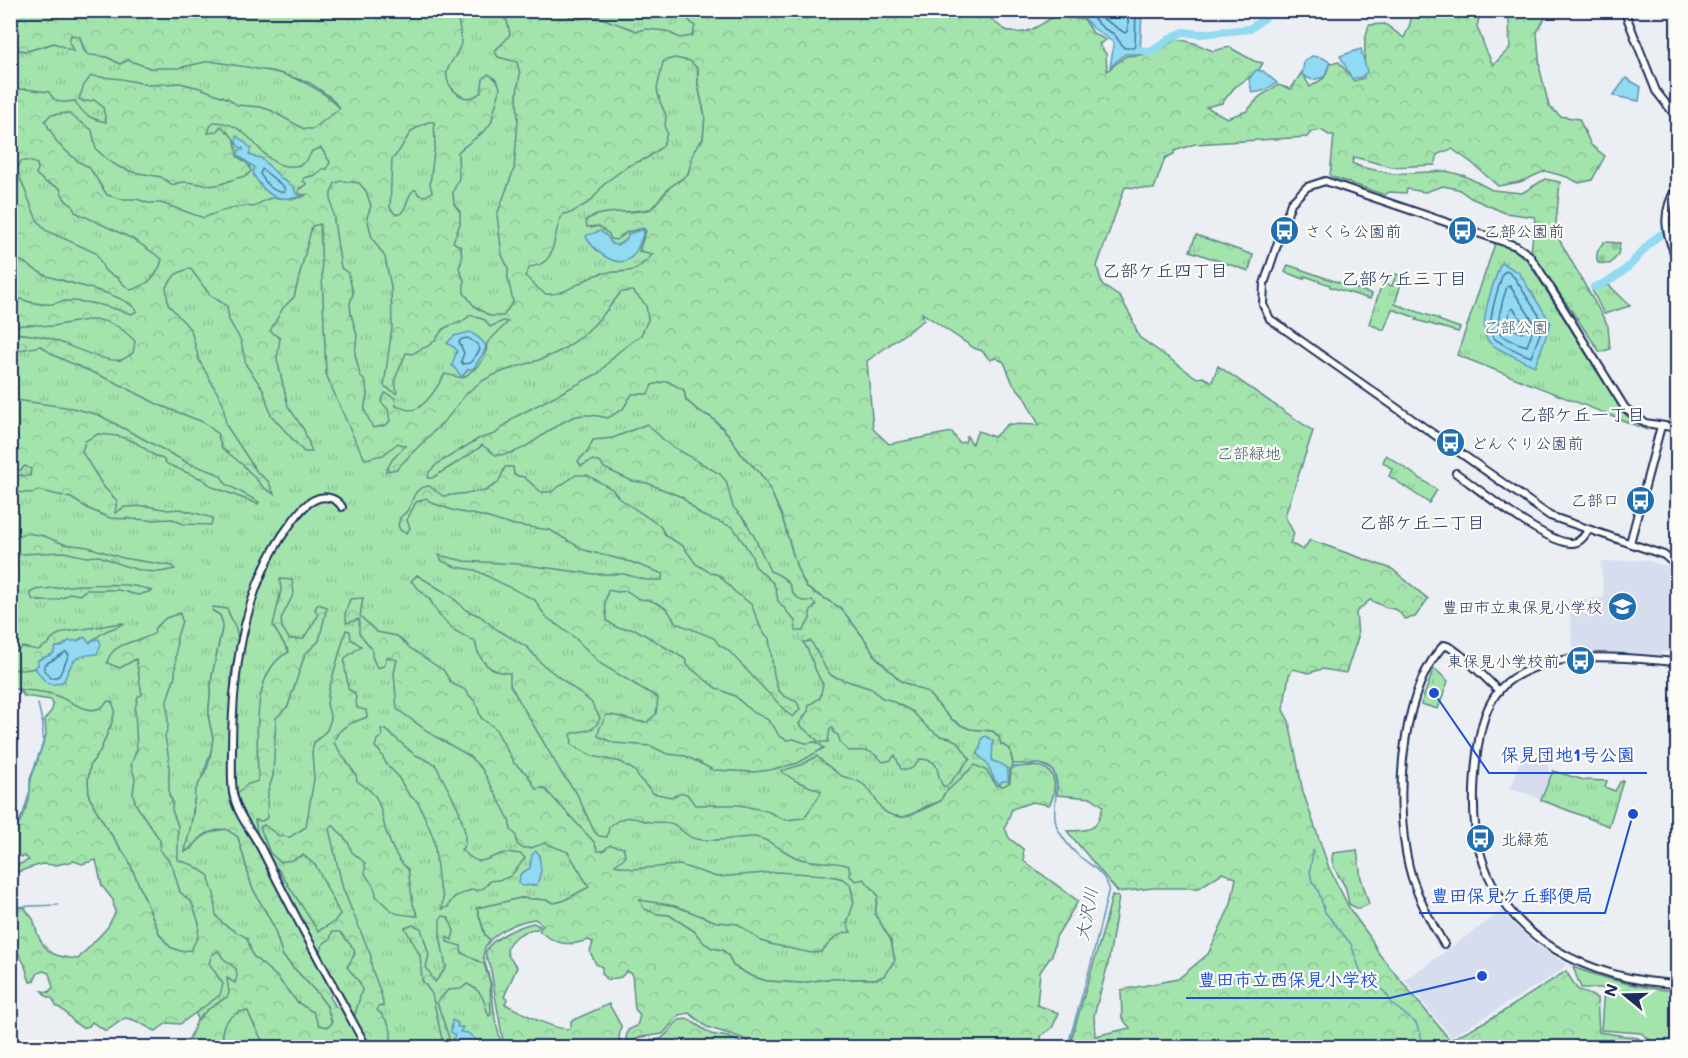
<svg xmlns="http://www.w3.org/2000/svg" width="1688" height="1058" viewBox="0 0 1688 1058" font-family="Mali,'Klee One',sans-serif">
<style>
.built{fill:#d5ddee}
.grass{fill:url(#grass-tufts);stroke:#5f8a86;stroke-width:1.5}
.forest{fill:url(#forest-crowns);stroke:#5f8a86;stroke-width:1.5;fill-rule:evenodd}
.cemetery{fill:url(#cemetery-stones);stroke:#5f8a86;stroke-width:1.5}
.pitch{fill:#a3e4ad;stroke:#5f8a86;stroke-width:1.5}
.water{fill:#91daf2;stroke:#6296b7;stroke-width:1.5}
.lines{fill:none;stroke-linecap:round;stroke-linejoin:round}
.shore{stroke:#4a7399;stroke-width:1.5}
.stream{stroke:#6296b7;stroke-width:1.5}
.river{stroke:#91daf2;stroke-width:8}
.secondary-casing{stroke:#1b2f5e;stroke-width:10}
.secondary{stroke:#fdfcf7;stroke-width:6}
.labels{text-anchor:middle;stroke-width:4.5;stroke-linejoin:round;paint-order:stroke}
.poi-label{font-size:16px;fill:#1b2f5e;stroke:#fdfcf7;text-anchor:start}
.park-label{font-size:16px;fill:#3d5c72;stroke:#fdfcf7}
.neighbourhood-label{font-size:18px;fill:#1b2f5e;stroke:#fdfcf7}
.water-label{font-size:18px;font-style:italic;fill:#385a83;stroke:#fdfcf7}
.leader{fill:none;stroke:#1d4ed8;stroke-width:2}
.callout-dot{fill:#1d4ed8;stroke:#fdfcf7;stroke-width:2}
.callout-label{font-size:18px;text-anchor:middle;font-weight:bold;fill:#1d4ed8;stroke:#fdfcf7;stroke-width:4.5;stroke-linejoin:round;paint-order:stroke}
</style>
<defs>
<pattern id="grass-tufts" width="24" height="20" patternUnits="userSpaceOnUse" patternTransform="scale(1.5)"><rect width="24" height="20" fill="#a3e4ad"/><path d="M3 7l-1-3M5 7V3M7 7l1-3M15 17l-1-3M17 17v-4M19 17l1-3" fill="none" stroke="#8cc497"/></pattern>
<pattern id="forest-crowns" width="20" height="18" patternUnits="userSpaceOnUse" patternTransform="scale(1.5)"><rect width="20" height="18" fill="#a3e4ad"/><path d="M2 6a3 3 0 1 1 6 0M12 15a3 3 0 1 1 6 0" fill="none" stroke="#8cc497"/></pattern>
<pattern id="cemetery-stones" width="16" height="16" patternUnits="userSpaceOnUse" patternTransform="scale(1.5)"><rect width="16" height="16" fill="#a3e4ad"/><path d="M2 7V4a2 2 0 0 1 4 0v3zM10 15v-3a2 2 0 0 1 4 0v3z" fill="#8cc497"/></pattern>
</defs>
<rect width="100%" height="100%" fill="#ebeef3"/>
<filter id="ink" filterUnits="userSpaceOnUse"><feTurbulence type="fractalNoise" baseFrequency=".0167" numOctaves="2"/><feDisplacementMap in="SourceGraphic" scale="12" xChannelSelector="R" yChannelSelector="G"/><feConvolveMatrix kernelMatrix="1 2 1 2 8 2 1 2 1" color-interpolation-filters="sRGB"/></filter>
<g filter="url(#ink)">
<g class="built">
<path d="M1645 560 1670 567 1677 578 1678 613 1674 651 1661 652V655L1640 653 1574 652 1568 600 1604 598 1601 562Z"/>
<path d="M1523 752 1547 760 1550 776 1540 799 1511 788Z"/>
<path d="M1502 911 1517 928 1535 944 1566 964 1559 972 1451 1037 1405 980Z"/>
</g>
<g class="grass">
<path d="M457 11H667L684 16 696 26 698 85 705 116 703 139 695 149 688 174 669 188 651 209 592 216 591 228 598 226 621 237 627 232 640 228 646 230 639 251 654 253 676 384 684 390 686 400 699 411 711 417 729 435 741 454 759 472 767 483 782 516 797 568 807 588 841 608 864 638 876 657 901 681 927 692 951 719 961 725 970 729 993 731 999 737 1001 744 1010 749 1013 764 1010 772V782L1004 786 996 785 987 771 944 794 941 801 927 806 905 818 896 816 872 888 878 895 875 914 891 940 895 960 884 976 877 979H827L801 983 767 981 751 976 733 966 728 955 723 950 712 948 703 943 694 931 669 915 657 914 589 887 563 901 554 903 547 900 521 898 477 908 485 935 490 940 485 947 483 956 491 984 495 1019 502 1047H369L239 805 232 764 235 702 244 641 254 604 267 565 288 531 284 528C257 565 247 609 236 653 238 636 234 625 227 609L213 611 220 615 223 624 212 676 209 708V720L213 738 211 752 194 801 191 831 185 847 192 849C200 835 211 831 226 829L238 837 252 887 273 925 283 956 318 994 327 1006 332 1023 345 1047H224L222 1029 197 1021 196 1012 170 947 160 935 128 859 106 827 89 797 88 781 90 765 100 751 112 722 104 707 95 710 84 709 33 692 11 688 10 49 27 51 55 43 72 50 69 42 70 34 80 36 84 51 107 57 120 64 128 60C164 74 174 65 208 61 217 60 227 64 236 65 275 70 313 79 340 108L461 38 458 29Z"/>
<path d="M1196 235 1253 255 1249 271 1190 251Z"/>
<path d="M1498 243 1514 250 1528 261 1622 411 1634 422 1647 427V430L1457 355 1495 244Z"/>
<path d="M1288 265 1372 294 1370 299 1330 287V285L1305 276 1304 279 1285 272Z"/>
<path d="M1396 274 1403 277 1395 304 1439 319 1438 320 1460 328 1458 332 1416 320 1417 318 1392 309 1384 330 1369 324 1382 283 1392 286Z"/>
<path d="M1609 285 1630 306 1604 314 1592 290Z"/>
<path d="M1386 455 1437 490 1429 503 1389 476 1392 469 1383 462Z"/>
<path d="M1434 668 1448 681 1438 709 1421 704Z"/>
<path d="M1553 771 1584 780 1607 781 1605 787 1615 791 1620 782 1623 781 1609 826 1541 800Z"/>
<path d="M1357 850 1361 878 1369 904 1358 909 1349 904C1348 899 1347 894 1346 889 1341 876 1329 868 1333 853Z"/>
</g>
<g class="forest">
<path d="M11 11H457C457 21 462 33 461 43 459 54 449 62 447 72 445 85 460 101 473 97 476 96 479 94 481 92L483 79 488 74C508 84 497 97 494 111 492 119 493 122 487 128 478 138 467 143 458 152L459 178 453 192 454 204 460 212V224L453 242 461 247 462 259 459 268 464 280V293L475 307 490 316H503L513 302 508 279V268L502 255 497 215 514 169 518 121 517 93 520 74 517 62 498 57 495 51C500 44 506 42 510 34L507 21 495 11H564C571 21 583 20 593 15L637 31 646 29 666 31 680 38 692 36 695 26 684 16 667 11H1031C1014 24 1006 18 987 15 993 20 999 27 1006 30 1028 40 1045 19 1064 11L1075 19H1084L1093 33 1106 40 1099 44 1106 54 1107 71 1126 56 1152 54 1177 39 1194 43 1213 51 1229 47 1254 61 1263 63 1258 71 1234 88 1222 103 1206 107 1227 118 1247 111 1259 97 1278 85 1291 89 1302 72 1310 87 1324 78 1330 64 1339 62 1354 81 1364 78 1365 39 1369 25 1385 24 1404 38 1410 24 1412 11H1481L1477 26 1485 48 1493 65 1510 48 1509 21 1506 11H1549L1537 32 1540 70 1549 106 1560 116 1579 119 1591 145 1605 156 1592 180 1579 183 1567 177 1545 171 1520 182 1498 186 1472 163 1452 149 1438 154 1435 165 1392 167 1354 157 1352 163 1361 167 1393 174 1446 171 1465 176 1492 190 1522 193 1545 179 1560 182 1555 232 1608 326 1610 349 1600 352 1531 252 1535 217 1505 213 1471 198 1458 189 1443 186 1425 192 1407 189 1406 193 1389 192 1385 195 1330 176 1334 135H1329L1321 130 1311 132 1307 137 1195 144 1174 151V154L1165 158 1154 189 1125 187 1097 266 1102 285 1120 297 1131 316 1139 337 1197 378 1203 377 1212 382 1218 366 1313 431 1285 516 1294 534 1290 543 1303 550 1310 540 1392 569 1428 599 1415 617 1405 619 1397 610 1385 607 1370 600 1356 612 1358 637 1346 673 1322 669 1309 673 1293 669 1289 675 1283 710 1289 721 1303 792 1329 868 1351 911 1370 937 1379 954 1450 1040 1501 1013 1566 971 1577 989 1597 998 1599 1032 1638 1038 1648 1047H1069L1105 924 1112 895 1119 897 1108 964 1094 1015 1095 1036 1130 1028 1122 1018 1121 990 1178 979 1208 954 1231 904 1236 878 1222 873 1199 888H1153L1118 892 1067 831C1092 830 1097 831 1103 806L1092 798 1057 795C1059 757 1041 765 1013 764L1010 749 1001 744 999 737 993 731 970 729 961 725 951 719 927 692 901 681 876 657 864 638 841 608 807 588 797 568 782 516 767 483 759 472 741 454 729 435 721 426 711 417 699 411 686 400 684 390 667 381 652 385 648 394H632L623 409 608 418C596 415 582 413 571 418 545 429 526 455 496 455L482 445C479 450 440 473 432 478H428L429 472 437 464 478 439 495 434 515 417 599 373 616 354 641 335 648 320 646 305 633 291 621 292C604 315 584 339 558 352 530 367 497 367 473 388 463 395 457 407 449 416 432 434 413 451 397 469L386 471 392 460 405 446 398 443 383 455 365 459 352 434 326 374 320 224 312 226 294 297 283 308 270 331 280 338 277 359 288 406 304 430 312 452H304L271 415 263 389 246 365 241 341 229 320 227 306 210 295 190 268 176 274 166 287 168 304 191 330 199 360 223 403 226 425 257 472 268 481 274 494 264 488 243 465 222 448 217 433 203 422 159 405 117 383 55 356 41 346 15 351 11 354V332C23 335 36 334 48 338 65 343 104 363 121 360 125 359 130 355 133 353L135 341C106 311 90 320 53 326 48 327 43 325 39 325 29 324 20 325 11 327V295C23 301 38 305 52 304 57 303 62 301 66 301 88 300 112 308 132 314L137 311C124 292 65 284 43 274 32 268 21 261 11 255L10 142 14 141 15 137 11 134V90L25 89 49 92C55 104 63 103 75 101 83 115 91 119 106 122L103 107 94 100 84 102 79 99 84 85 91 76 122 79 149 85 180 83 200 88 229 99 237 105 260 107 270 110 304 129H313L340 108 329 96 310 83 276 72 210 61 178 68H150L128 60 120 64C116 62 111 58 106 57 86 53 87 61 80 37L71 35 69 42 73 51 54 43 27 51 11 49ZM674 58 690 61 698 69V85L705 116 703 139 695 149 688 174 669 188 651 209C630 215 605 208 586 220L587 227 598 226 609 234 611 239 616 240 627 232 643 228 646 231 639 251 653 254C648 259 642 266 636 269 624 274 610 270 599 274 582 280 564 296 546 294 543 294 529 279 525 276L530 267C560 264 550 236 563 214L571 213 591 201 605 183 628 166 647 158 663 146 667 133 665 128 666 115 660 102 657 89 663 62ZM67 113 92 130 96 149 109 161 119 167 133 172 161 177 173 185C187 177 202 188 217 185 227 183 236 177 246 176L251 171 249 165 237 156C235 135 235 140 221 126L216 132 208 133 210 127 214 122C226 122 236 126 245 134 262 148 270 169 295 166 305 165 308 159 312 151L321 148 330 162 327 169H322L316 175 304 178 303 181 307 184 299 189V194L306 195C295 202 284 197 272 198 265 199 260 203 254 207 242 204 216 212 204 218L161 203H148L137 199H121L107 195 89 167 79 162 58 144 45 121 50 115ZM428 122H434L435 144 430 184 432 192 426 196 419 195 416 190H414C406 196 408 208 400 214H395L390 208 392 159C401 152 404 140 412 131 416 127 423 125 428 122ZM21 161H29L37 164 38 169 36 174 45 182 60 188C62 196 65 202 72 205L75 212 133 239 162 259C158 276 148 285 131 290L123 284 118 278 105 271 96 253 45 230 36 218 17 170ZM342 181 359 183 366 191 371 206 367 217 372 238 385 257 391 287 392 327 384 386 397 394 395 379 406 353 413 354C419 348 427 349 433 342 438 338 440 331 445 328 456 321 460 326 470 315L485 320 490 327 503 321 508 322 487 343C487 361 476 368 463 378L445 374C438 385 425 410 410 410 406 410 400 407 396 406L395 398 385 393 381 402 388 409 390 421 386 425 373 428 365 411V404L367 395 366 383 360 375 355 354 357 335 351 314 350 304 353 293 350 280 348 273 341 268 331 200V193L335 183ZM922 313 974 348 982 351 990 360 996 358 1004 362 1013 384 1023 395 1039 425 1008 424 994 437 978 431 972 444 967 436 965 442 959 443 952 432 889 444 873 429 867 361 924 320Z"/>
<path d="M10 393 16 400 72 408 99 415 188 463 216 473 221 476 226 484 259 502 258 504 213 487 202 479 167 464 163 459 154 455 135 442 118 436 98 434 85 441 82 452 103 486 117 501 115 513 125 507 147 506 168 510 180 509 213 518 211 525 183 524 173 519 149 520 110 518 89 509 71 498 38 490 33 493 11 492V480L15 479 17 475 30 476 31 469 25 466 21 470 11 469Z"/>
<path d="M647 424 668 444 720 474 726 481 733 507 745 520 755 538 770 571C781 575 791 581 793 594L802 601H812L816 605 810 612V619L803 631H796L795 621 778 601 776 590 773 583 755 566 751 554 733 527 701 515 682 497 647 483 632 481 604 468 601 463 593 460 581 466 578 461 588 451 593 440 613 438Z"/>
<path d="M505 467H513L514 475 524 477 541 492H551L576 475H587L612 489 619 498 660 526 666 536 683 546 696 564 711 573 719 575 735 592 751 604 762 631 769 638 774 675 778 690 784 696 797 702 800 709 793 717C782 711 777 699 767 692L728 650 719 645 714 638 676 623 667 609 659 604 649 600 639 599 627 591 617 592 608 590 605 603 607 621 618 628 635 629 685 659 688 666 716 688 735 696 751 711 767 719 774 727 779 736 787 740 794 739 805 743 816 742 824 748 798 763 770 770 754 772 713 770 686 756 667 754 651 746 614 743 598 736 599 730 606 715C623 715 629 722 647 722L656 714 658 698 601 664 575 638 545 616 535 600 475 570 456 567 442 561 439 555 464 561 518 564 594 574H624L646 580H662L663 574 631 562 584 550 550 530 508 524 482 516 455 511 432 503 426 498 416 502 407 520 410 528 407 533 401 531 398 526 400 518C402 515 405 514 407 511 414 500 412 488 429 486L443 496 485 491 498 483Z"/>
<path d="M26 533 44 536 64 544 88 547 123 558 172 566 175 569 160 572 143 571 125 566 99 556 86 557 64 552 21 554 11 557V539Z"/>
<path d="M417 575 451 596 466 610 480 616 496 629 527 647 542 664 591 702 600 718C593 735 586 728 571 734L572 745 592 756 621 762 635 771 639 778 653 793 671 797 682 793 687 794 695 805H739L767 811 785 820 804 818 820 795 821 791 796 781 781 771 801 765 817 756C818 758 839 775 842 776 850 779 858 780 864 785 880 798 875 814 901 817 908 818 931 805 941 801L944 794 975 765 987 771 996 785 1004 786 1010 782 1011 767C1027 767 1050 761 1054 781 1055 791 1054 797 1049 805L1032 802 1012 809 1005 828 1009 838 1023 849 1024 861 1078 901 1056 937 1052 955 1040 972 1037 1005 1059 1013 1052 1028 1041 1036 1042 1047H755L742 1038 707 1027 689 1013 679 1015 663 1034 641 1037 628 1043 626 1038 628 1030 637 1026 640 1015 635 1009 632 974 627 971 621 977 607 980 602 973V967L596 964 590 952 593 942 588 940C567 947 556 944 539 931L543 925 535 919C519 921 502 929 490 940L485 935 477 908 521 898 547 900 554 903 563 901 589 887 568 852 545 843 531 848H522L517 844 516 835 511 830 509 819 482 769 468 755 433 735 397 709 394 673 397 660 387 657 384 666 377 668 372 656V649L359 633V619L347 623 345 614 350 599 363 598 360 616 377 632 397 636 410 648 444 671 452 684 464 689 476 703 481 718 495 728 514 763 528 775 536 789 544 788 594 842 598 851H603L610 845 624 848 625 857 615 865 633 869 680 865 717 877 777 872 826 875 843 879 850 884 854 902 847 924 851 932C837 932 830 943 821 952L811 953 770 944 761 941 738 924 717 922 675 906 640 900 644 909 657 914 669 915 694 931 704 943 712 948 722 950 728 955 733 966 751 976 767 981 801 983 827 979H877L884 976 895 960 891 940 875 914 878 895 864 879 856 881 850 876 849 866C832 859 812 865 795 857 785 852 765 837 754 837 734 837 716 843 696 839 686 837 681 828 673 824 666 821 658 823 650 822 630 818 627 812 609 827L607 837 599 836 594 831 576 792 562 774 510 685V673C490 673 479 661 475 642L454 630 439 615 430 600 411 581Z"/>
<path d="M280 579 292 580 294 593 281 619 282 627 289 639H303L318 616 315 609 318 604 327 607 319 641 305 654 288 706 276 718 273 776 268 791 267 818 262 821 255 820 258 837 239 805 237 794 246 785 258 781C258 744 249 670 289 652L273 626 281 590Z"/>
<path d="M79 585C100 585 134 582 152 591L138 595 118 590H88L84 591 80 595 70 593C61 601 45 603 33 600L30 593 35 590Z"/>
<path d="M213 607 227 609 236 629 238 639 231 675V709L237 813 333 990 330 997 336 1007 343 1009 364 1047H345L334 1043 330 1047H290L285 1041H275L276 1047H264C261 1034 252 1024 248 1011 242 1011 239 1011 234 1015 219 1026 222 1031 224 1047H180L183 1042 189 1039 197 1021 207 1010 227 997 229 993 227 978 235 983 237 976 236 969 223 958 218 951 212 955 209 963 223 984 220 995 180 1024 167 1023 156 1031C144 1027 138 1019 125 1018L106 1031 92 1022 89 1026 83 1028C68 1021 70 1012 56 1006L53 999 46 996 42 991 49 992 53 987 49 973 43 971 38 973 34 981 30 982 24 963 11 940V908L25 907C27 913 30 914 33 919 35 923 36 928 37 933 46 955 56 957 78 959L107 928 115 913 113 900 102 886 96 860 82 864 74 861 56 865 42 864 11 874V868L29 860 26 857 11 856 10 839 23 816 29 800 31 779 46 735 45 719 52 710 53 704 51 700 24 696 18 689C29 691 41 691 52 694 70 699 93 722 108 701L112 702 115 710 112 722 100 751 90 765 88 781 89 797 106 827 128 859 160 935 170 947 180 951 191 950 198 936 199 923 192 903 180 892 172 865 160 850V840L136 805 133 793 135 778 131 765 137 749 135 709 138 696 142 695 136 659 120 668 107 663C112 640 140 643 155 633L154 629 166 618 180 613 182 621 177 637 175 676 167 700 168 727 165 736 169 760V795L172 800V810L178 826V860L193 865 209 876C209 884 212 886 214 894 216 900 214 908 216 914 220 925 237 932 247 938L253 956 276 976 297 1002 313 1012 319 1025 328 1027 332 1023 327 1006 318 994 283 956 273 925 252 887 238 837 226 829C217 830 208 831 201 837 194 842 193 848 185 852L193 815 195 791 208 766 211 752 213 738 209 720V708L212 676 223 624 220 615 213 611Z"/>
<path d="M122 623 124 624 106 631 91 641V643L85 641V638H81L77 641H69L62 646 56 647 53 654 40 659 37 667C27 671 21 670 11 669V652L17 651 22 647 38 650 48 644 55 636 64 632Z"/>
<path d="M346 630 350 631 351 639 361 646 345 658C343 668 348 678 348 689L355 693 357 708 366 710 367 717C353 723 337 726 334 743L356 775 357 781C363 785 370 790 375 796 382 806 382 817 385 828 389 841 396 860 408 869L413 904 418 916C392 914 395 915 376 896 376 885 369 882 365 873V863L352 852 348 842 333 825 329 829 343 889 371 956C369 974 384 989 383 1007L379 1006 377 1010C388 1020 394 1030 390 1044L392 1047H369L354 1018 362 990 360 983 347 967 355 954 354 949 340 932H332L330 939 323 944 321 951 316 947 270 863 278 869 318 931 334 922 340 914 316 866 303 855 293 860 280 862 270 853 260 827 264 825 279 836 290 837 306 827 314 779 312 752 314 743 327 730 331 719 327 704 329 689Z"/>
<path d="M811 641 826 669 832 676 872 689 882 698 890 700 912 711 927 727 940 736 950 738 958 742 970 759 947 786H943C934 772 943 760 920 759 914 766 912 772 901 769L895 755 891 760 883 762C870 748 866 751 849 751L841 744 838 735 834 733 833 728H830L828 742H819L799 724 808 711 809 705 820 698 823 684C813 671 813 655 803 642Z"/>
<path d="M381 729 386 730 414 754 435 764 459 810 465 832V845L461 850C481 867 480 861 501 854 507 852 514 853 521 854L525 858C511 876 513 879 490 881L484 888 477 891 473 889C460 896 454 893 448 907L442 909 443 897 439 886 434 840 429 827 418 802 409 795 397 775 387 765 380 752 375 747 377 740 382 736Z"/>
<path d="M443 916 448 917 454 931 452 940 447 937V942L461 946 462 953 484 964 490 982 491 1014 489 1016C482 1000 486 993 467 984L461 989 448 990 437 1002 449 1038 447 1041 442 1039 432 994 422 980 420 955 405 928 413 925 421 928 429 955 426 967 435 982 446 968 440 935V919Z"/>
<path d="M533 923 540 926 537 929C525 930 503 940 508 955 510 959 514 963 517 967L504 997 507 999 505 1004C519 1011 558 1033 571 1028V1021L609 1004 621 1026 619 1038 623 1047H504L490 965C488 961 484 956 486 951 491 938 520 926 533 923Z"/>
<path d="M688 1019 711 1034 728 1037 751 1047H634C642 1038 652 1043 662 1038 668 1034 673 1025 679 1020Z"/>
</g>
<path class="cemetery" d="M1604 242 1620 243 1618 255 1610 264 1598 263C1595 255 1598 248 1604 242Z"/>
<path class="pitch" d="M1573 967C1607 980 1640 988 1677 991V1047H1652L1651 1041 1641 1033 1601 1030 1604 988H1581Z"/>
<g class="water">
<path d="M1086 11H1142L1140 54H1125L1110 67 1114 43 1093 28 1083 17Z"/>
<path d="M1361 49 1367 72 1361 77 1352 79 1340 56Z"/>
<path d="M1312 56 1323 58 1330 62 1324 77 1312 80 1302 75 1304 62Z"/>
<path d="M1256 70 1263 71 1277 83 1263 91 1252 93 1249 79Z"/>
<path d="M1626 78 1641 87 1639 101 1613 96Z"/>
<path d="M237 136 251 148 249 154 254 157 261 158 281 178 294 187 296 194 304 196C278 202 267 198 253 174L254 167 238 155 239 150H243V148L239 147 236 142Z"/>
<path d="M641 230 644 231C642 237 639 247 635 253 621 274 595 252 586 237L587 235 600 231 607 236 612 244 617 245 627 239 628 234Z"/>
<path d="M1503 263 1519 273 1551 323 1535 366C1526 362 1495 349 1489 342 1476 327 1494 282 1500 265Z"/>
<path d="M470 332C496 348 484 349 474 368L467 370 462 377 452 365 457 351 455 348 447 343 454 336Z"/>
<path d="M84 637 90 643 93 640 99 639 101 644 97 654C73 656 73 659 64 681 46 689 45 681 35 668L38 665V660L53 654 56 647H62L69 641H78Z"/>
<path d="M986 736 993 741 992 761C1005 764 1009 767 1008 781H1002L1000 784 995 781 987 763 977 754 980 749 982 738Z"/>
<path d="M536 851 539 854 541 871 537 885 522 886 519 883 520 874 530 868 532 855Z"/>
<path d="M452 1020 458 1023 457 1027H463L460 1032 468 1033 478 1042 477 1046 475 1048 455 1046 452 1041 455 1035 451 1032Z"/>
</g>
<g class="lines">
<g class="shore">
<path d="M1091 10 1092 17 1103 28 1114 34 1124 48H1133L1135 46 1136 10"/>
<path d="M1099 10 1102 18 1125 33 1128 31V10"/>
<path d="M262 169 284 187 285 192C272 193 266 183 260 174Z"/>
<path d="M1507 271 1514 277 1544 323 1531 357C1523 354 1498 343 1493 337 1485 325 1499 286 1503 273Z"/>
<path d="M1510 286 1535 324 1527 346C1519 344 1506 339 1501 334 1494 328 1504 295 1507 287Z"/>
<path d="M1513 308 1525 325 1522 333 1507 326 1510 310Z"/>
<path d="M468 338 477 344 480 350 470 363 463 364 461 361 464 353 459 342 462 339Z"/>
<path d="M66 652 69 655 59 676 51 678 44 670V665Z"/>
</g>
<g class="stream">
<path d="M1006 769 1040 764 1052 770C1063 788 1048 812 1059 831 1064 840 1072 850 1080 857 1092 866 1103 872 1109 888L1091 964 1067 1048"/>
<path d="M10 836 23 814 30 791V779L43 743V725L38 704"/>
<path d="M1313 850 1310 871 1312 882 1318 890 1325 912 1351 944 1361 973 1372 979 1387 995 1392 1004 1416 1023 1425 1048"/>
<path d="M10 907 58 905"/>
</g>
<g class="river">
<path d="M1140 50 1151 52 1174 36 1184 32 1200 34 1250 29 1274 10"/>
<path d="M1594 287C1606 283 1618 277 1627 268 1645 251 1652 234 1678 227"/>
<path d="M10 1044 13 1048"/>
</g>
<defs>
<g id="secondary">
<path d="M1624 10 1656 91 1678 119"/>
<path d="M1678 185C1660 214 1665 232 1678 262"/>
<path d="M1678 428 1645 423 1625 408 1538 268 1529 255 1516 246 1325 181 1307 187 1291 203 1264 284 1263 305 1270 319 1550 516 1664 555 1678 567"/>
<path d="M1456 473C1480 490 1543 541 1570 543 1579 544 1584 537 1588 530"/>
<path d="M342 507C336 497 324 495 314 500 303 505 296 517 289 526 243 588 232 672 232 748 232 763 231 779 233 793 237 815 252 831 262 850 295 917 331 982 367 1048"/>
<path d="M1630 543 1661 426"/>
<path d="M1678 662C1624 658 1561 648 1513 678 1485 696 1479 732 1476 762 1473 791 1472 824 1480 852 1505 941 1592 980 1678 984"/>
<path d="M1444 944C1431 923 1420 902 1412 878 1393 816 1397 694 1444 645 1458 648 1487 680 1499 691"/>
</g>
</defs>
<use href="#secondary" class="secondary-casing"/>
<use href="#secondary" class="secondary"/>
</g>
</g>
<defs>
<symbol id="bus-disc" viewBox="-11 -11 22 22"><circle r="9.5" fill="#1f6fb2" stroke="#fdfcf7"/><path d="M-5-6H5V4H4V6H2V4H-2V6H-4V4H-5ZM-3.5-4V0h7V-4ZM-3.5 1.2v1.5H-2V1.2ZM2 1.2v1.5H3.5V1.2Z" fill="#fff"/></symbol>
<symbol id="school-disc" viewBox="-11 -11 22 22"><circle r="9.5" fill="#1f6fb2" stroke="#fdfcf7"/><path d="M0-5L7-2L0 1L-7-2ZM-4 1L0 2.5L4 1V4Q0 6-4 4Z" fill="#fff"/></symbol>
</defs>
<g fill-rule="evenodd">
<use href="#bus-disc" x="1268" y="214" width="33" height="33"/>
<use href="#bus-disc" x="1446" y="214" width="33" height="33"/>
<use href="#bus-disc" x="1434" y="426" width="33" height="33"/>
<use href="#bus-disc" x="1624" y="484" width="33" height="33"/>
<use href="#school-disc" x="1606" y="590" width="33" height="33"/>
<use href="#bus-disc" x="1564" y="644" width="33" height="33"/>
<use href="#bus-disc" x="1464" y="822" width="33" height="33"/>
</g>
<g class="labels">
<g class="poi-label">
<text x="1305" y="237">さくら公園前</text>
<text x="1484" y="237">乙部公園前</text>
<text x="1471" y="449">どんぐり公園前</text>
<text x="1619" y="506" text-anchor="end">乙部口</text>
<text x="1602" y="613" text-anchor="end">豊田市立東保見小学校</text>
<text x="1559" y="667" text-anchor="end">東保見小学校前</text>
<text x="1501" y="845">北緑苑</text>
</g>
<g class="park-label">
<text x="1516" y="333">乙部公園</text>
<text x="1249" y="459">乙部緑地</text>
</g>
<g class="neighbourhood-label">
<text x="1165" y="277">乙部ケ丘四丁目</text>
<text x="1404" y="285">乙部ケ丘三丁目</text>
<text x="1582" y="421">乙部ケ丘一丁目</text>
<text x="1422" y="529">乙部ケ丘二丁目</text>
</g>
<g class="water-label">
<text transform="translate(1087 914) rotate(-79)" y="6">大沢川</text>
</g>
</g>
<path class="leader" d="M1434 693L1489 773H1647M1633 814L1605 913H1419M1482 976L1390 998H1186"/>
<g class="callout-dot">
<circle cx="1434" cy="693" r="6"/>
<circle cx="1633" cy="814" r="6"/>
<circle cx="1482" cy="976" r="6"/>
</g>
<g class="callout-label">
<text x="1568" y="761">保見団地1号公園</text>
<text x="1512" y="902">豊田保見ケ丘郵便局</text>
<text x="1288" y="986">豊田市立西保見小学校</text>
</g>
<rect width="1688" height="1058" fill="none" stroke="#fdfcf7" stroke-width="36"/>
<rect x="18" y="18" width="1652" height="1022" fill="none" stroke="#1b2f5e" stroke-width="2" filter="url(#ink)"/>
<g transform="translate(1625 995) rotate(289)" stroke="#fdfcf7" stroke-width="4.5" paint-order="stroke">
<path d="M0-4.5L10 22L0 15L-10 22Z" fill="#1b2f5e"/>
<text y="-9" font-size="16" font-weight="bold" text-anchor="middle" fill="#1b2f5e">N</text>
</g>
</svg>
